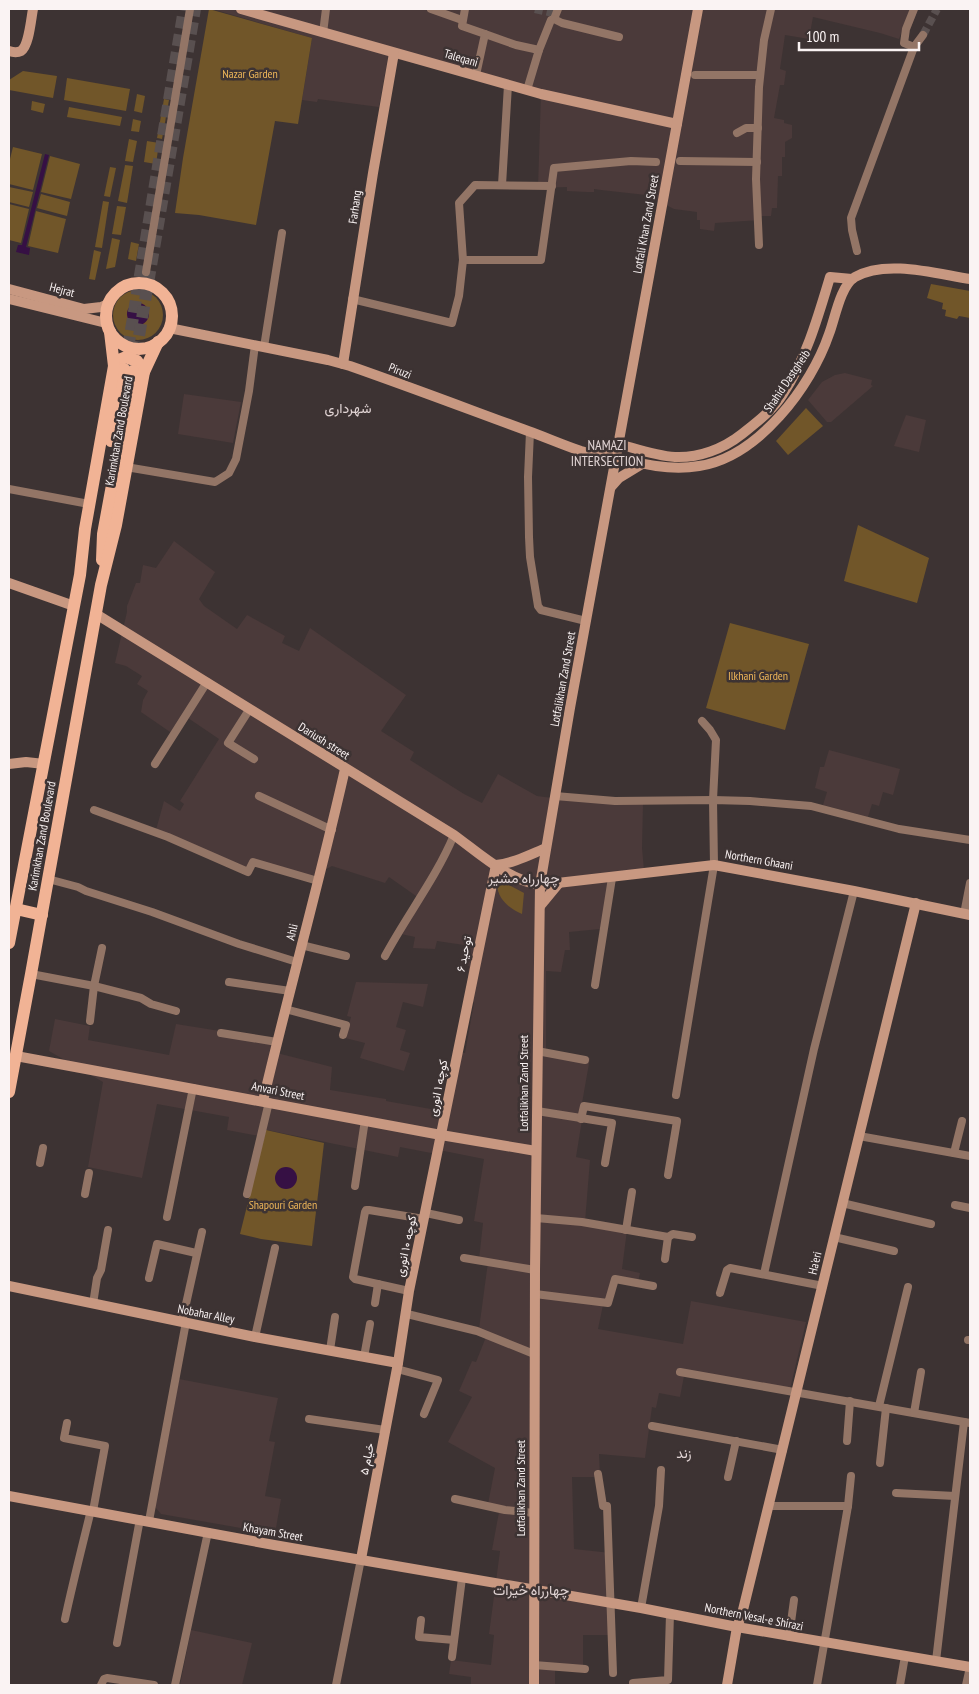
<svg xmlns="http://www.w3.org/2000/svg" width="979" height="1694" viewBox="0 0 979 1694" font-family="'PT Sans Narrow',Vazirmatn,sans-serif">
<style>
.built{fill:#4b3a3a}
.green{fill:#715629}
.water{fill:#361044}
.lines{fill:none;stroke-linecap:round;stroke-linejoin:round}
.street-tunnel{stroke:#595050;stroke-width:8;stroke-dasharray:8 4;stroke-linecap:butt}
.primary-tunnel{stroke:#595050;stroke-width:12;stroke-dasharray:12 6;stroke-linecap:butt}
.street{stroke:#937566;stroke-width:8}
.secondary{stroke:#c89881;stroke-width:10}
.primary{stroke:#f1b395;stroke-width:12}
.labels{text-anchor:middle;stroke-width:5;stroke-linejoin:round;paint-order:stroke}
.street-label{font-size:12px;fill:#faf3f3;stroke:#3d3333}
.park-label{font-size:12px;fill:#edb558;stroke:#3d3333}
.neighbourhood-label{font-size:14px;fill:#e1d4d4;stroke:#3d3333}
</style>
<rect width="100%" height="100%" fill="#3d3333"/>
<g class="built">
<path d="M212 9H918L910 30 903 28 899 39 880 33 813 17 809 39 785 35 780 69 786 71 784 85H780L774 118 784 120V123L792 125V138L785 142V157H782V176H778L777 208H772L771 216H760V220L715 223 714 231 700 229V220H697V212L674 209 646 195 601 190 594 189V192H587L567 191V187L538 188 541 93 388 57 379 107 318 99 317 102 302 100 312 38Z"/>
<path d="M845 373 872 380 871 385 873 386 831 422H827L808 400 822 382 835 375Z"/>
<path d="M184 394 241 402 233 443 178 434Z"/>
<path d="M906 415 926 420 919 452 894 446Z"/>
<path d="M174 541 215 572 199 599 204 606 237 629 247 615 249 616 285 636 282 643 299 651 310 628 406 695 381 731 414 752 410 760 464 794 482 803 498 774 537 796 568 800 643 804 642 848 644 870 614 873 600 929 569 932 570 950H565L561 972 546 971V1051L590 1058 582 1103V1120L576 1157 590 1160 585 1222 627 1230 622 1269 640 1273 638 1282 614 1278 603 1305 598 1329 683 1344 691 1301 806 1322 790 1389 684 1376 680 1397 659 1393 656 1408 652 1407 645 1458 599 1454 600 1477H572L574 1549 611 1553 609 1635H583V1668H555V1685H471V1677L449 1674 451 1660 491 1665 494 1635 489 1634 500 1551 492 1550 499 1512 488 1504 495 1468 448 1442 472 1397 459 1391 472 1361 476 1362 486 1337 479 1329 488 1262 479 1260 483 1223 474 1221 484 1159 444 1151 431 1153 400 1147 398 1157 267 1130 264 1137 227 1130 229 1117 157 1104 142 1178 88 1167 103 1082 49 1051 55 1019 90 1026 88 1040 169 1055 176 1024 276 1040 273 1052 332 1067 330 1090 386 1099V1101L442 1111 459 1052 465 1053 474 1003 466 1000 469 966 460 963 464 945 437 941 435 949 413 948 415 937 401 934 418 898 416 896 389 877 385 883 332 866 311 877 256 862 251 874 156 830 164 801 180 811 184 804 180 801 219 739 188 718 173 734 141 712 143 700 148 691 137 684 142 676 126 666 115 663 127 612V606L136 583H140L143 565 156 568Z"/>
<path d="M829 750 900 769 893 795 883 792 879 806 872 804 868 817 823 805 827 792 815 788 820 767H824Z"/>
<path d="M356 982 428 984 423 1007 403 1002 396 1027 406 1030 400 1050 410 1053 404 1071 360 1058 365 1043 345 1038 351 1017 347 1016Z"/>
<path d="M179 1379 278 1398 269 1441 275 1442 265 1496 281 1499 275 1534 161 1514 155 1507Z"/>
<path d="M191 1630 252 1643 242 1685H180Z"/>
</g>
<g class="green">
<path d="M209 9 312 38 298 124 275 121 256 225 199 215 175 213 183 158Z"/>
<path d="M23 71 57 76 53 98 9 90V80Z"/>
<path d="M67 78 130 89 126 111 64 100Z"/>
<path d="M137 94 145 96 142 113 134 111Z"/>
<path d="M164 99 169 100 162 139 157 138Z"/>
<path d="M32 101 45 104 43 113 31 110Z"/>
<path d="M69 107 122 117 120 126 67 117Z"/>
<path d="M133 119 141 121 139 132 131 131Z"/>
<path d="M129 139 137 141 133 162 125 161Z"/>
<path d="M147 141 159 143 156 164 144 162Z"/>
<path d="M13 147 42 154 33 190 9 184V163Z"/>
<path d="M50 156 80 164 71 199 41 192Z"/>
<path d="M125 165 133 166 127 203 118 201Z"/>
<path d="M110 167 116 168 110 197 104 196Z"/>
<path d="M9 187 33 192 29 207 9 202Z"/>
<path d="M41 194 70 202 67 216 37 208Z"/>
<path d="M103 201 109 202 102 248 95 247Z"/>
<path d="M9 204 29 209 21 243 9 240Z"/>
<path d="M117 206 126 207 121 235 112 234Z"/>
<path d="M36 211 66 219 58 253 28 246Z"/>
<path d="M112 238 120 240 115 267 106 269Z"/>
<path d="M131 242 139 244 136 261 128 259Z"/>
<path d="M94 250 101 252 95 280 89 279Z"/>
<path d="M931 284 970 291V318L959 316 957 319 945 316 946 310 942 309 943 303 927 298Z"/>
<circle cx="138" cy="315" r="25"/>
<path d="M806 408 823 426 788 455 776 441Z"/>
<path d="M858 525 929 558 917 603 844 581Z"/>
<path d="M730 623 809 644 785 730 706 708Z"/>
<path d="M498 879 524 893 522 914C507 908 494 895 498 879Z"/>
<path d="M266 1130 324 1143 312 1246 261 1239 240 1234Z"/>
</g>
<g class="water">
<path d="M45 154 49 155 26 247 30 248 29 255 16 252 18 245H22Z"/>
<circle cx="138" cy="314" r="11"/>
<circle cx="286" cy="1178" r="11"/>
</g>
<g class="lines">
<g class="street-tunnel">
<path d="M535 9 557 14"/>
<path d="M923 35 937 9"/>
</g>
<g class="primary-tunnel">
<path d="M125 366 184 9"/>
<path d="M133 371 195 9"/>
</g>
<g class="street">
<path d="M431 9 462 20"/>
<path d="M465 9 462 26 485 34 476 75"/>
<path d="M558 9 554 19 562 23 619 37"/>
<path d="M323 33 326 9"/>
<path d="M485 34 516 45 539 50"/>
<path d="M914 47 923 35"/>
<path d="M695 75H760"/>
<path d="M527 90 539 50 551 20 554 19"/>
<path d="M737 133 746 128H758"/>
<path d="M680 161 757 162"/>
<path d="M502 185 508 85"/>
<path d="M759 245 756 179 759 87 764 40 771 9"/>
<path d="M857 251 852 230 851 218 914 47 904 43 906 29 914 9"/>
<path d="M463 260H541L554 168 631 161 656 162"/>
<path d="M146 272 190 9"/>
<path d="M352 299 452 323 459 296 463 260 459 203 475 185 552 186"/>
<path d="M264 347 282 233"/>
<path d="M530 432 528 477 529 537 530 557 538 606 541 610 586 621"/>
<path d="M126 467 215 482 229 473 236 459 249 391 255 345"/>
<path d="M9 489 89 504"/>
<path d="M249 710 228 743 254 759"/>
<path d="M155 764 207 682"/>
<path d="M259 796 332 830"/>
<path d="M555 796 615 801 713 800 750 801 811 806 899 829 970 840"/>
<path d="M94 810 168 837 248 872 253 862 318 881"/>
<path d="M48 879 78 887 86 891 152 912 239 944 297 962"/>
<path d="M964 914 970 883"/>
<path d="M301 945 346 956"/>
<path d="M385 956C407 915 436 878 454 835"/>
<path d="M31 974 94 986 141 998 151 1004 176 1011"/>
<path d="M229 982 290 991"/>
<path d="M595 985 612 878"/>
<path d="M285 1009 346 1025 343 1035"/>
<path d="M90 1021 94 986 102 948"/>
<path d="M221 1033 277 1042"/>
<path d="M537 1051 585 1060"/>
<path d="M676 1095 714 865 713 800 716 740 710 730 702 721"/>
<path d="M537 1111 612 1123 605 1163"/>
<path d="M581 1119 584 1106 677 1121 668 1175"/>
<path d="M859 1136 970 1156"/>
<path d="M954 1153 962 1121"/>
<path d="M40 1163 43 1148"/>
<path d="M355 1186 365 1120"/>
<path d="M85 1194 89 1173"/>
<path d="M247 1194 269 1102"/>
<path d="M842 1203 931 1224"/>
<path d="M955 1205 970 1208"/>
<path d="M426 1213 459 1220"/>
<path d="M167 1217 193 1088"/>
<path d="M536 1218 582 1222 668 1237 673 1234 692 1237"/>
<path d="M626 1230 632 1192"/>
<path d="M834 1237 894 1251"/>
<path d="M464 1258 535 1270"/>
<path d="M665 1259 668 1237"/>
<path d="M764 1274 814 1049 854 891"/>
<path d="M149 1278 157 1244 196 1253"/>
<path d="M409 1291 355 1279 353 1277 365 1212 366 1210H369L424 1219"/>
<path d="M720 1293 727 1270 730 1268 823 1286"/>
<path d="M535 1294 608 1303 615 1279 653 1286"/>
<path d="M375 1303 378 1284"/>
<path d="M93 1304 97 1278 101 1270 108 1230"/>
<path d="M407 1314 477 1331 534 1354"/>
<path d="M182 1322 202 1232"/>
<path d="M255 1337 275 1248"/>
<path d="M968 1340H970"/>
<path d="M330 1350 335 1317"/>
<path d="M364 1357 370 1324"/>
<path d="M397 1369 438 1380 424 1414"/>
<path d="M680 1372 970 1423"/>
<path d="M879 1406 908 1287"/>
<path d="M914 1413 921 1372"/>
<path d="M309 1419 385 1430"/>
<path d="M67 1423 64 1438 105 1446 93 1511"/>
<path d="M652 1426 783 1450"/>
<path d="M847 1441 850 1401"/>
<path d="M880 1463 886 1408"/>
<path d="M598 1474 603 1506H607L613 1673"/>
<path d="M728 1477 736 1441"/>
<path d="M896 1493 955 1496"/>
<path d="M455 1499 505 1510 534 1513"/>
<path d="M769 1506H848"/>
<path d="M149 1521 186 1322"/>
<path d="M641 1608 659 1506 661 1470"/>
<path d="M65 1619C73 1582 82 1547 91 1510"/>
<path d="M421 1620 419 1637 454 1640"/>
<path d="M789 1637 794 1600"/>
<path d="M117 1643 140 1519"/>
<path d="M452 1657 462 1578"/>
<path d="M936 1661 964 1422"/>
<path d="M534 1665 585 1669"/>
<path d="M633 1683 668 1680 670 1614"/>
<path d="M101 1685 104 1679 107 1678 154 1685"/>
<path d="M175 1685 208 1532"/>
<path d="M336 1685 361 1559"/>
<path d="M817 1685 848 1506 851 1476"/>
<path d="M900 1685 905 1656"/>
<path d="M966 1685 970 1667"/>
</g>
<g class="secondary">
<path d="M241 9 541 94 677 124"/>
<path d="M9 51C12 52 17 53 21 51 29 46 31 19 33 9"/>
<path d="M9 289 84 309 101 307 108 304"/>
<path d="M9 299 106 323"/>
<path d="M169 328 328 360 350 366C410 387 468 409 528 431 545 437 563 445 581 451 591 454 603 455 614 457 642 464 670 471 699 466 758 457 811 387 829 334 835 319 840 286 855 277 886 259 937 274 970 279"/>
<path d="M343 364 373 173 394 53"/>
<path d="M619 444C637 449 656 456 675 457 699 458 723 449 742 434 757 422 773 410 783 394 806 359 818 317 830 277L852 279"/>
<path d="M611 487 619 478 642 464"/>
<path d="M9 583 74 606"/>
<path d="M96 614 454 835C480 854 508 880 540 885L714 865 854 891 970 915"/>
<path d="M9 764 26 762 44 764"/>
<path d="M540 906 559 883"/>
<path d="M16 1056 441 1135 536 1151"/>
<path d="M263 1101C289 990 320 880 345 769"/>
<path d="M9 1286 255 1337 398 1363"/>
<path d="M9 1496 274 1545 641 1608 737 1627 970 1667"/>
<path d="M361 1559 398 1363 409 1291 496 865C514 863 529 855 546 848"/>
<path d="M534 1685 535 1270 540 885 570 708 698 9"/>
<path d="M727 1685 737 1627 742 1614 916 903"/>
</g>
<g class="primary">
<circle cx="139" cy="316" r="33"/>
<path d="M114 366 116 361 126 357 137 361 144 372"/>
<path d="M111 441 124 369"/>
<path d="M102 560 103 534 133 371"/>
<path d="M16 909 42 915"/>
<path d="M9 943 80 575 85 529 114 366 110 332"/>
<path d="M9 1092 31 974 101 585 116 525 144 372 158 342"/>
</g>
</g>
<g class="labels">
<g class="street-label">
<text transform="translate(461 58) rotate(16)" y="4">Taleqani</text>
<text transform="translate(355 207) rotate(-82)" y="4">Farhang</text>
<text transform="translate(646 224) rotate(-80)" y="4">Lotfali Khan Zand Street</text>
<text transform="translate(62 290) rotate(15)" y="4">Hejrat</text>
<text transform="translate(400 371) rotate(21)" y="4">Piruzi</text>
<text transform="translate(787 381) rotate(-56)" y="4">Shahid Dastgheib</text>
<text transform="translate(119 431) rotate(-80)" y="4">Karimkhan Zand Boulevard</text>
<text transform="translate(563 679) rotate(-80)" y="4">Lotfalikhan Zand Street</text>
<text transform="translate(324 741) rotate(32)" y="4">Dariush street</text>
<text transform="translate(42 836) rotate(-80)" y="4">Karimkhan Zand Boulevard</text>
<text transform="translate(759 860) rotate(10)" y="4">Northern Ghaani</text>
<text transform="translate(292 932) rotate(-76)" y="4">Ahli</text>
<text transform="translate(464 954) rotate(-79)" y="4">۶ توحید</text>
<text transform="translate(524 1083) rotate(-90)" y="4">Lotfalikhan Zand Street</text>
<text transform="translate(438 1088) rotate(-79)" y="4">کوچه ۱ انوری</text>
<text transform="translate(278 1091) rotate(11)" y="4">Anvari Street</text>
<text transform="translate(406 1246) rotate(-78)" y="4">کوچه ۱۰ انوری</text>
<text transform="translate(815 1263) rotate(-77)" y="4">Ha'eri</text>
<text transform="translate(206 1314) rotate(11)" y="4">Nobahar Alley</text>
<text transform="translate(367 1459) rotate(-79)" y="4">۵ خیام</text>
<text transform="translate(521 1488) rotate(-90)" y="4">Lotfalikhan Zand Street</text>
<text transform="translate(273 1532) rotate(10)" y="4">Khayam Street</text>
<text transform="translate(754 1617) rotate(11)" y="4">Northern Vesal-e Shirazi</text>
</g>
<g class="park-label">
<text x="250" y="78">Nazar Garden</text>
<text x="758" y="680">Ilkhani Garden</text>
<text x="283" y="1209">Shapouri Garden</text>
</g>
<g class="neighbourhood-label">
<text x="348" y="413">شهرداری</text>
<text x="607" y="450">NAMAZI<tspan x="607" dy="16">INTERSECTION</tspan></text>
<text x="524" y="883">چهارراه مشیر</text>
<text x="684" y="1458">زند</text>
<text x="531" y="1595">چهارراه خیرات</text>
</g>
</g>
<rect width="979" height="1694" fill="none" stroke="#faf3f3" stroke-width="20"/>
<path d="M799 42v8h120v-8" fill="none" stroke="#faf3f3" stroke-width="2.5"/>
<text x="806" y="42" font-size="15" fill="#faf3f3" stroke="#3d3333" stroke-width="4" paint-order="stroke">100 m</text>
</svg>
